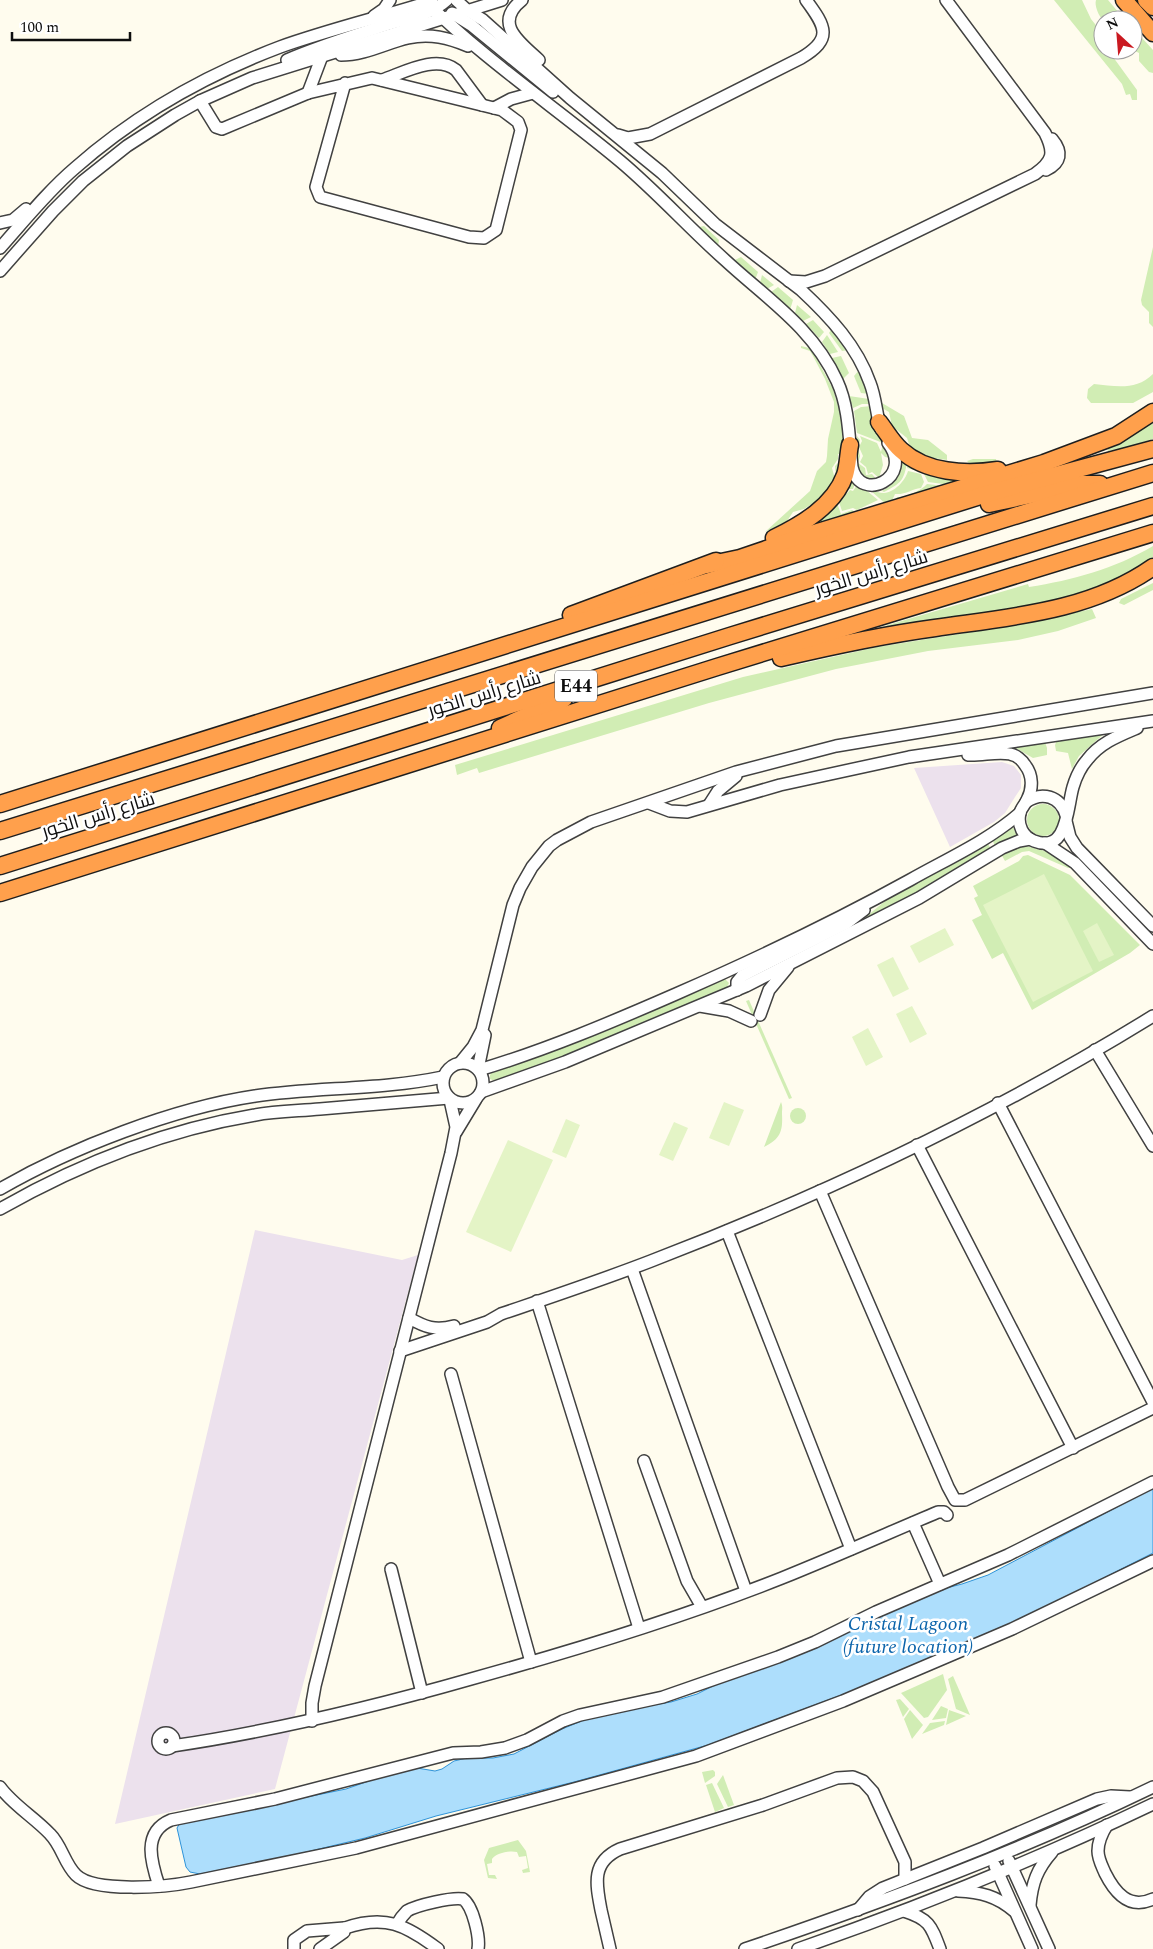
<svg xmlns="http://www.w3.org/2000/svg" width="1153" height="1949" viewBox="0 0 1153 1949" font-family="Spectral,Cairo,serif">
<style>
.industrial{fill:#ece1ed}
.green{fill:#d1edb4}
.pitch{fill:#e4f4c6}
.water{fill:#addefc;stroke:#2e93d9}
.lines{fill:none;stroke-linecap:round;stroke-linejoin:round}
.minor-casing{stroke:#414141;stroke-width:14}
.highway-casing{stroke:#1f1f1f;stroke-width:19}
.minor{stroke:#fff;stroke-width:11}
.highway{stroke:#ffa04c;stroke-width:16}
.labels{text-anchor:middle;stroke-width:5;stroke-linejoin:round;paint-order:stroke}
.shield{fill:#fff;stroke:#565656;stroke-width:1}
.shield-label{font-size:18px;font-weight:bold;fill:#0e0e0e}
.street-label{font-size:19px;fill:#0e0e0e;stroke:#fff}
.water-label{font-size:20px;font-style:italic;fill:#0b64ab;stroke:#fff}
</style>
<rect width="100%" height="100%" fill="#fffcee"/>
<g class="industrial">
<path d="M1002 762 1014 766 1021 775V788L1015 797 1005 813 994 822 950 847 914 768Z"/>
<path d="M255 1230 402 1260 418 1255 275 1789 115 1824Z"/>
</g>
<g class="green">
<path d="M1054 0H1082L1091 19 1103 34V50H1108L1137 90V100H1132L1130 94 1126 95 1122 84Z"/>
<path d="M1096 0H1108L1125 20H1103C1099 17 1094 5 1096 0Z"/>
<path d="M1133 28 1153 50V73L1149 72 1139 61V53L1133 50Z"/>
<path d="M704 226 719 240 718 246 699 227Z"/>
<path d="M1153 247V327L1149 323V312L1142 305 1141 300Z"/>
<path d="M741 257 758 272 755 280 733 261Z"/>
<path d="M762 275 774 285 767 289 760 283Z"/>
<path d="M778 287 793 300 790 310 771 292Z"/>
<path d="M797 305 811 317 803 321 795 313Z"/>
<path d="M813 320 824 332 819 338 806 324Z"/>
<path d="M833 327 849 350 842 351 829 333Z"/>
<path d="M827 335 838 352 830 354 822 342Z"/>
<path d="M801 346 809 348 813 352 833 389 840 413 843 436V457L841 471 835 483 826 494 836 480 835 466 840 461 839 454H838V459L832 468 835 479 818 500 804 509 793 512 787 521 765 532 810 491 817 471 826 462 827 456 828 439 834 412V402L825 379 813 356 810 351 801 348Z"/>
<path d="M841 356 849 373 843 379 832 358Z"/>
<path d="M860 369 869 394 861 393 854 376Z"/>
<path d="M1153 374V392L1133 403H1091L1087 398 1088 389 1094 384C1115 386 1136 391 1153 374Z"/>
<path d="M849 396 869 399 871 404H862L853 408Z"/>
<path d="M882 403 904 416 912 438 928 440 947 455V460L919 456 909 444 907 438 892 426 889 412 882 408Z"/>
<path d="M872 406 890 458 885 457 881 453 883 465 879 478 872 472 868 474 866 467 860 462 863 456 859 447 862 441 860 436 877 443 881 452 883 443 857 433 854 411 861 407Z"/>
<path d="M1153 419V439L1124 448 1108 451 1107 447Z"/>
<path d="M857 436 860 440 858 449 860 456 858 463 865 468 866 475 872 474 878 481C853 482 856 454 857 436Z"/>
<path d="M900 457 907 462C904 481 901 483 884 492L882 491C896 483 904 473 900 457Z"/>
<path d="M973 459H996L997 464 972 466 967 461Z"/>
<path d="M909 463 971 476 951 485 928 482 923 472 907 468Z"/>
<path d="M908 471 921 474 924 482 921 488C912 489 905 495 895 494L891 503 887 505 871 491C875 491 880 493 884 493 895 492 905 481 908 471Z"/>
<path d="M849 479 855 484 853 489H849L837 503 841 514 852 510 858 514 803 530Z"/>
<path d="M927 484 945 486 894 502 897 497C905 498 922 490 927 484Z"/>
<path d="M857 485 866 490 878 500 857 510 853 508 842 511 839 502 850 490 853 491Z"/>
<path d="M1153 546V557L1121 577 1075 597 1007 610 881 627 1028 584 1029 587C1073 580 1114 569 1153 546Z"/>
<path d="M1153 583V590L1151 591 1124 605 1119 603 1121 599Z"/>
<path d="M1092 609 1096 618 1058 631 1018 640 928 651 836 669 709 703 479 773 477 768 457 775 455 765 743 677 877 647 1022 624Z"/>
<path d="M1107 731 1079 756 1072 769 1068 753 1056 751 1055 745 1057 740Z"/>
<path d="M1045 742 1047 748V755L1033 758 1014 747 1016 745Z"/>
<circle cx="1043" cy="820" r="16"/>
<path d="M1013 827 1017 836 995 846 992 839Z"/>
<path d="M987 842 991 849 876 917 756 971 867 916 890 897Z"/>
<path d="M1026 846 1049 852 1073 867 1068 868 1029 851 1022 852 1005 861 1001 854 1018 847Z"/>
<path d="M1028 855 1070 875 1140 945 1130 953 1032 1010 1003 953 992 959 972 920 982 915 974 898 978 896 973 886 1019 861 1023 856Z"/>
<path d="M725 979 729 983 726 989 566 1056 495 1081 490 1079V1075L492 1072 562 1047Z"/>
<path d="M749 1000 792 1098 789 1099 746 1001Z"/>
<path d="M781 1102C783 1107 782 1109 782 1114 783 1132 780 1139 764 1147Z"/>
<circle cx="798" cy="1116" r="8"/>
<path d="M943 1674 947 1690 928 1717 924 1718 901 1693Z"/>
<path d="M953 1676 970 1715 956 1709 948 1679Z"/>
<path d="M900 1699 909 1709 903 1717 896 1700Z"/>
<path d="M941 1706 948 1709 946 1718 932 1720Z"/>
<path d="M910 1710 923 1725 912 1739 904 1719Z"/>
<path d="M949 1710 966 1716 946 1725Z"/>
<path d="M945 1721 944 1725 922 1734 930 1723Z"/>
<path d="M713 1770 715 1772V1776L705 1783 702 1772Z"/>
<path d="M723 1775 734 1805 728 1807 717 1784Z"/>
<path d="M712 1783 724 1808 715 1812 706 1785Z"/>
<path d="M518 1840 526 1851 530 1872 523 1873 522 1870 528 1868 526 1856 519 1857 517 1852C510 1850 496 1853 492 1859V1863L487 1864 489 1875H495L497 1879 488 1878 484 1860 489 1848Z"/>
</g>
<g class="pitch">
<path d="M1044 874 1093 971 1033 1002 983 905Z"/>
<path d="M1097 923 1114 955 1099 962 1083 931Z"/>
<path d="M945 928 954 945 919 963 910 946Z"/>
<path d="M893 957 909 989 893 997 877 965Z"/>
<path d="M912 1006 927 1034 910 1043 896 1014Z"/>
<path d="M868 1028 883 1057 866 1066 852 1037Z"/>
<path d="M724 1102 744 1110 729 1146 709 1138Z"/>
<path d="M566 1119 580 1125 566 1158 552 1152Z"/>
<path d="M674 1122 688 1128 673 1161 659 1155Z"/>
<path d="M508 1140 553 1160 511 1252 466 1232Z"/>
</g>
<path class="water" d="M1153 1488V1553L1024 1618 876 1682 708 1745 574 1782 436 1816 365 1838 294 1855 200 1874 190 1872 186 1867 177 1828 180 1823 346 1789 383 1776 417 1768 435 1771 442 1769 454 1761 467 1758H493L514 1754 562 1729 589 1718 616 1711 671 1702 697 1694 727 1679 782 1661 812 1649 927 1593 962 1584 988 1575Z"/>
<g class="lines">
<defs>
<g id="minor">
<path d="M424 0C485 60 555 107 620 161 657 192 689 228 725 260 766 298 813 328 837 381 849 407 849 438 852 467 860 504 915 478 888 443"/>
<path d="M456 0 467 10 483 20 570 98 662 173 715 224 801 290C830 317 857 346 870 383 876 398 876 414 881 429"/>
<path d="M522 0C492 24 521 43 539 60"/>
<path d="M452 13 471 25 553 92"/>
<path d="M374 16 384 9 390 0"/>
<path d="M341 55C365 55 386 43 408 38 430 33 449 38 468 46"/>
<path d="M287 60C319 46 353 36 386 25 406 19 431 15 447 0"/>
<path d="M382 80C403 73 436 54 456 70L482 105"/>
<path d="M308 93 322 56"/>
<path d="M200 101 216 127 222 129 308 93 372 78 502 110 518 122 521 130 496 230 484 238 469 237 320 197 316 187 345 83"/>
<path d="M494 108 511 99 533 93"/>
<path d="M618 135 628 138 650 134 801 58C833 39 826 27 806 0"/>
<path d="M1046 170C1061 163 1063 152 1052 139"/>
<path d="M0 223 13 220 26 209"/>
<path d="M0 248C24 221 48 191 75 168 135 115 206 75 280 47 330 29 382 17 432 1"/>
<path d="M0 271 53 211 83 181 127 146 175 115 200 101 252 78 502 0"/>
<path d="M789 281 806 282 825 276 1035 174C1053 161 1055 153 1045 133L946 0"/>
<path d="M968 755C982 756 997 751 1010 754 1016 755 1022 760 1025 765 1033 775 1033 789 1027 800 1025 805 1021 808 1020 813 1017 825 1023 837 1034 841 1068 854 1067 807 1073 787 1076 777 1080 768 1087 760 1100 743 1118 736 1137 728"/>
<path d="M1026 802C1042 791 1060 796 1066 815"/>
<path d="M649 803 670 811 687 812 780 785 909 757 1153 721"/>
<path d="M709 805 718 791 736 776"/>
<path d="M1066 821 1070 837 1077 848 1153 926"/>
<path d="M1045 843 1075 863 1153 944"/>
<path d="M737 990V982L742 976 847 923 864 910"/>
<path d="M700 1006 729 1011 751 1021"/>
<path d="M760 1015 769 990 788 967"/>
<path d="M1095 1050 1153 1146"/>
<circle cx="463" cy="1083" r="20"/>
<path d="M460 1063 473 1047 482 1030 513 905 520 888 532 867 549 846 557 840 591 822 736 772 836 746 1153 693"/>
<path d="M478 1069 485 1035"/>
<path d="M479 1070C546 1050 612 1022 676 994 756 959 834 922 910 880 947 859 988 841 1020 813"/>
<path d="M481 1092 565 1062 746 986 919 898 1002 848 1019 841 1030 839"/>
<path d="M998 1103 1153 1402"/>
<path d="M456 1132 476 1099"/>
<path d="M917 1145 1073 1448"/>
<path d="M0 1189C71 1148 174 1108 255 1096 317 1087 381 1090 443 1077"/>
<path d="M820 1191 948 1487 955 1500H965L1153 1408"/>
<path d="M0 1209C79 1164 165 1130 255 1115 276 1111 298 1111 320 1109 363 1105 406 1102 449 1098"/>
<path d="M727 1231 851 1549"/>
<path d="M632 1269 746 1591"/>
<path d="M537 1301 639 1628"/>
<path d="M409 1318C425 1327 435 1331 454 1326"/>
<path d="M400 1351 487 1322 501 1314C551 1297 602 1280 651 1261 823 1195 996 1113 1153 1016"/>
<path d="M451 1374 531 1662"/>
<path d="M644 1461 687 1581 702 1607"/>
<path d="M913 1523 940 1584"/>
<path d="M391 1569 422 1693"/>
<path d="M312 1721V1703L315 1686 451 1153 456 1127 450 1100"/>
<circle cx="166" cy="1741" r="8"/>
<path d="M172 1746C274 1731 373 1707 471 1679 576 1650 681 1618 782 1578 834 1557 886 1534 938 1512H944L947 1515"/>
<path d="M0 1787C13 1805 34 1817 50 1834 62 1846 64 1863 76 1875 94 1893 167 1887 191 1882L356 1848 696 1756 843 1701 923 1667 1012 1629 1153 1561"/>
<path d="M1107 1825C1102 1833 1098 1841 1098 1851 1098 1859 1102 1866 1105 1873 1115 1893 1129 1910 1153 1899"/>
<path d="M1009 1861 1049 1949"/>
<path d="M995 1866 1032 1949"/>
<path d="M159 1886C151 1862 142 1832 171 1820L275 1799 453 1753 481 1752 505 1748 527 1740 563 1721 580 1715 663 1697 778 1657 815 1642 876 1612 1008 1555 1153 1482"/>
<path d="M958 1891C980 1892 997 1896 1014 1911"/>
<path d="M1030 1905C1032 1883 1037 1869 1052 1852"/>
<path d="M858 1910 869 1897 883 1888 983 1848 1097 1799 1111 1796 1130 1797"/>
<path d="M904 1911C929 1919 931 1925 940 1949"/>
<path d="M397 1924C400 1919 403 1915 407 1911 417 1905 452 1897 463 1899 473 1906 480 1937 478 1949"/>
<path d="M345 1928C385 1914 406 1925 438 1949"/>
<path d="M294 1949V1940L307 1931 344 1928V1932L320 1949"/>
<path d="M610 1949C607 1936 604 1923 601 1910 596 1884 591 1862 620 1849L763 1805 837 1778 853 1777 863 1781 873 1792 905 1862V1879"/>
<path d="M745 1949C883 1902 1021 1851 1153 1787"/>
<path d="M798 1949C919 1907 1038 1859 1153 1804"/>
</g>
<g id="highway">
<path d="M1124 0 1153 33"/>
<path d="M1146 0 1153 7"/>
<path d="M879 422C886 431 892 442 901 450 926 473 966 475 998 470"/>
<path d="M989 504 1081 484H1100"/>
<path d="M774 538C801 525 834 506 845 475 848 466 848 455 850 445"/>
<path d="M707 565 740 558 808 535 1044 463 1116 436 1153 412"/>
<path d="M571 615 716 561"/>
<path d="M781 658C832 646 883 635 935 628 1009 617 1089 612 1153 567"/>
<path d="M500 728 564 699"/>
<path d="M0 804 993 492 1153 449"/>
<path d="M0 831 1153 473"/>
<path d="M0 866 730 636 1153 506"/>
<path d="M0 893 717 667 1153 533"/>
</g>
</defs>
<use href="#minor" class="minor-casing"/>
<use href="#highway" class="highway-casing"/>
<use href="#minor" class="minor"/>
<use href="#highway" class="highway"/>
</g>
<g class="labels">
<rect class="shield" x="555" y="670.5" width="42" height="31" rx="4"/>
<g class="shield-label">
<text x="576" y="692">E44</text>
</g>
<g class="street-label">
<text transform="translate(871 572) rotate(-17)" y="7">شارع رأس الخور</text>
<text transform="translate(484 693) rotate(-17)" y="7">شارع رأس الخور</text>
<text transform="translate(98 814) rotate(-17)" y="7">شارع رأس الخور</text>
</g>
<g class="water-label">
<text x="908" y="1630">Cristal Lagoon<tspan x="908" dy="23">(future location)</tspan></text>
</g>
</g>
<g transform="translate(1118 35) rotate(334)"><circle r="24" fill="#ffffff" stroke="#9f9f9f"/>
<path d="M0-4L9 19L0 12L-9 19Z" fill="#ca1920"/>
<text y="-8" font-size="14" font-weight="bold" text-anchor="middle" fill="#0e0e0e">N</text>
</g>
<path d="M12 32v8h118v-8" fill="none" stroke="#0e0e0e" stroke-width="2.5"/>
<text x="20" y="32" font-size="15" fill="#0e0e0e" stroke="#ffffff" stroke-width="4" paint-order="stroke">100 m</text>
</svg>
